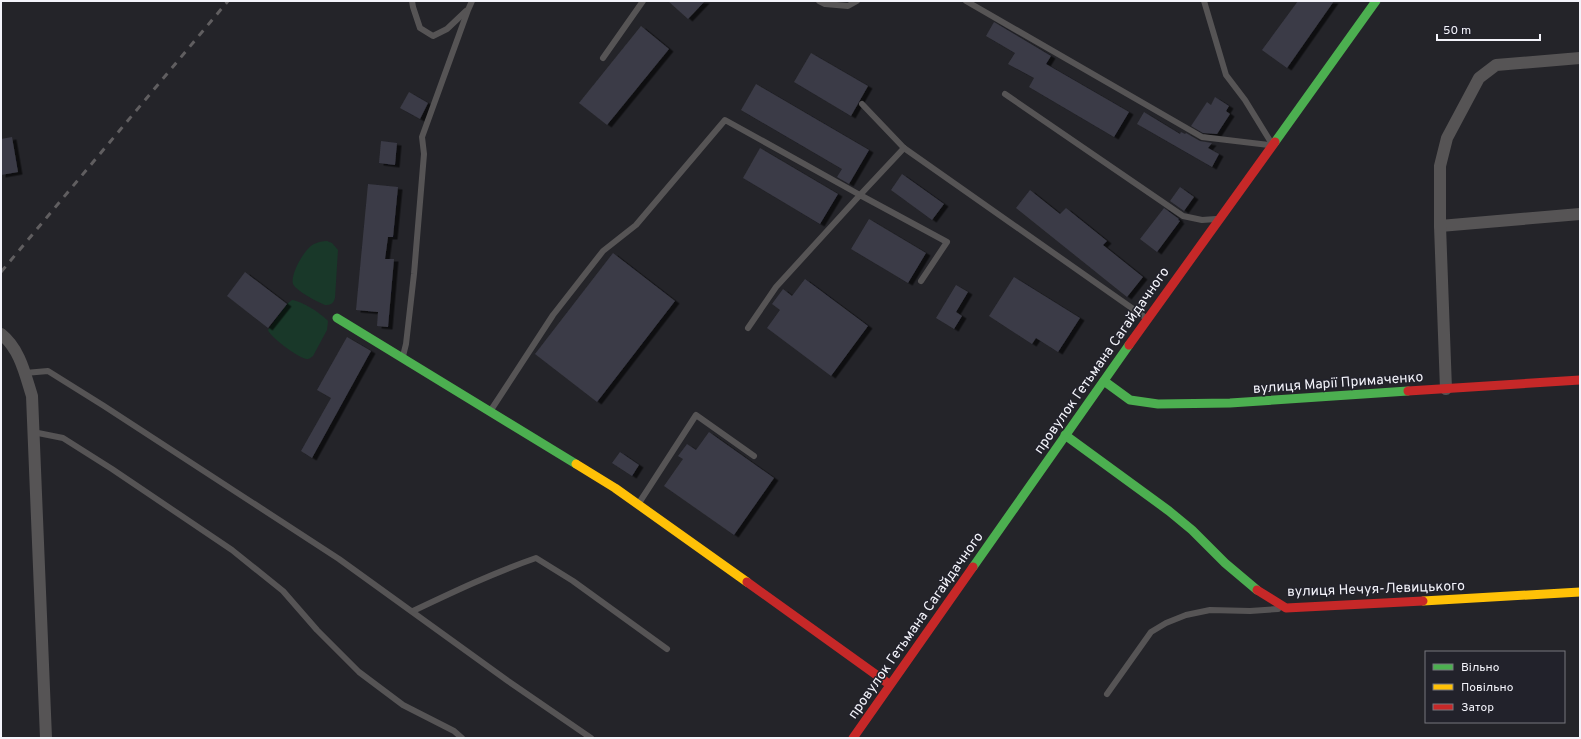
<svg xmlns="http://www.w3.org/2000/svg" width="1581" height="739" viewBox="0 0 1581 739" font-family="Overpass,sans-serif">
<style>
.green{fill:#193829}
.building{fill:#3b3b46;filter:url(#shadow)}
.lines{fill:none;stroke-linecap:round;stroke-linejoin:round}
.lane{stroke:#565455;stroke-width:6}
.street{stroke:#565455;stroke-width:12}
.fast{stroke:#4caf50;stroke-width:9}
.slow{stroke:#ffc107;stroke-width:9}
.jam{stroke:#c62828;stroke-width:9}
.rail{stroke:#605e60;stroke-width:3;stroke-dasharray:7 7;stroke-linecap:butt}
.labels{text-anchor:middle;stroke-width:3;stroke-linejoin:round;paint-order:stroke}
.street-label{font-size:14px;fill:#f3f3fa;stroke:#22222b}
</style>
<defs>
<filter id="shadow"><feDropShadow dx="4.5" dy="2.5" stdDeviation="0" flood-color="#0009"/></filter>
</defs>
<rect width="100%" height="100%" fill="#242429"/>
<g class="green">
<path d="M327 241 332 243 338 250 335 298C333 304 331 305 325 305 318 302 296 291 293 284 290 274 305 248 314 244 318 242 323 241 327 241Z"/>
<path d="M292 300C302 301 322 314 328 321L327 330 313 356C310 358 310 359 307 359 300 359 270 337 268 330L287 304Z"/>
</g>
<g class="building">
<path d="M668 1H705L688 19Z"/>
<path d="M1298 1H1334L1287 68 1262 50Z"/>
<path d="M994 22 1051 56 1046 64 1129 112 1114 137 1029 87 1034 78 1008 64 1015 53 986 36Z"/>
<path d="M641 26 669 49 607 125 579 103Z"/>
<path d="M811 53 868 86 851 116 794 82Z"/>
<path d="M756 84 869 150 849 184 837 177 842 169 741 110Z"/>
<path d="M409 92 428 103 420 119 400 108Z"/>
<path d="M1215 97 1229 106 1226 111 1230 114 1217 134 1203 133 1191 126 1207 102 1211 105Z"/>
<path d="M1144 112 1180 134 1181 132 1185 134 1186 133 1200 141 1212 143 1208 148 1219 154 1212 167 1137 124Z"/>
<path d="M12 137 18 172 1 175V139Z"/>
<path d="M381 141 397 143 395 165 379 163Z"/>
<path d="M760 148 838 194 820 224 743 178Z"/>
<path d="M902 174 944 204 932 220 891 190Z"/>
<path d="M368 184 398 187 393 237H388L385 259H394L388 327 377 326 378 312 356 310Z"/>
<path d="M1180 187 1194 197 1184 211 1170 201Z"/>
<path d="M1030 190 1060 214 1066 208 1107 241 1103 245 1143 277 1127 297 1016 208Z"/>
<path d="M1164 208 1179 219 1178 220 1180 221 1157 252 1140 239Z"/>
<path d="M869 219 926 253 908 283 851 249Z"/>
<path d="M613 253 675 301 597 402 535 354Z"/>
<path d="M245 272 287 304 268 328 227 296Z"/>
<path d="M1014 277 1080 318 1058 352 1036 338 1032 344 989 316Z"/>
<path d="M805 279 868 326 831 376 767 328 780 310 772 304 783 289 792 296Z"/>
<path d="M956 285 968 292 956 312 962 316 954 329 936 318Z"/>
<path d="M347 337 371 351 312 458 301 451 331 398 317 390Z"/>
<path d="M709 432 774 478 734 535 664 486 683 459 678 456 687 444 696 450Z"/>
<path d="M620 452 639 465 632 476 612 463Z"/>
</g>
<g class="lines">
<g class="lane">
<path d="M412 1 413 7 420 28 433 36 447 29 466 11"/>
<path d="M819 1 825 4 848 6 857 1"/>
<path d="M966 1 1202 137 1269 145"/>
<path d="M1204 1 1226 75 1245 100 1272 144"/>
<path d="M603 58 643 1"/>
<path d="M1005 94 1183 216 1202 220 1216 219"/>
<path d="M862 104 904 148 1146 318"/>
<path d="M748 328 776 287 860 195 947 242 921 281"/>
<path d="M403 356 406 344 414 274 424 154 422 137 468 10 472 1"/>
<path d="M25 373 48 371 104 406 339 559 508 681 591 738"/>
<path d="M491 410 553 315 603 251 636 225 725 120 860 195 904 148"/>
<path d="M33 432 63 438 112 469 232 550 283 591 317 630 359 672 403 705 454 731 462 738"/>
<path d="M639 503 696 415 754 456"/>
<path d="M413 611C453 592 493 573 536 558L573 581 667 649"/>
<path d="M1107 694 1151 632 1166 623 1186 615 1210 610 1250 611 1278 609"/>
</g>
<g class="street">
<path d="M1440 226 1580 214"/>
<path d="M1 334C20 349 25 374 32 396L46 738"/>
<path d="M1446 389 1440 226V166L1447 138 1479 78 1496 65 1580 58"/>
</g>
<g class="fast">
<path d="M1275 142 1376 1"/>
<path d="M337 318 576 464"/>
<path d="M1104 381 1130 400 1158 404 1230 403 1408 391"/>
<path d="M1065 435 1169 511 1192 530 1225 563 1257 590"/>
<path d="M973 567 1129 345"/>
</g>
<g class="slow">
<path d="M576 464 615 488 747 582"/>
<path d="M1423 601 1580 592"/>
</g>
<g class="jam">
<path d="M1129 345 1275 142"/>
<path d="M1408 391 1580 380"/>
<path d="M747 582 889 684"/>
<path d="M1257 590 1286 608 1423 601"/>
<path d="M853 738 973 567"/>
</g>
<path class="rail" d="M1 272 228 1"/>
</g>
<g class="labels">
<g class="street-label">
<text transform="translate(1101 360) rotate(-55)" y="5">провулок Гетьмана Сагайдачного</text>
<text transform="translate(1338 382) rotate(-4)" y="5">вулиця Марії Примаченко</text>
<text transform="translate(1376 588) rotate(-2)" y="5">вулиця Нечуя-Левицького</text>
<text transform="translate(915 625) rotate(-55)" y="5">провулок Гетьмана Сагайдачного</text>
</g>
</g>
<rect width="1581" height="739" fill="none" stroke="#f3f3fa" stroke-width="4"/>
<rect x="1425" y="651" width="140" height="72" fill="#22222b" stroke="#76767e"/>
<rect x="1433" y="664" width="20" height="6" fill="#4caf50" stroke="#76767e"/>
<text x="1461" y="671" font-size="12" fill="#f3f3fa">Вільно</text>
<rect x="1433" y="684" width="20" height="6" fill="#ffc107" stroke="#76767e"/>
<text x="1461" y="691" font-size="12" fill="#f3f3fa">Повільно</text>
<rect x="1433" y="704" width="20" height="6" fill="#c62828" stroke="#76767e"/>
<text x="1461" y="711" font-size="12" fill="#f3f3fa">Затор</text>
<path d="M1437 34v6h103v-6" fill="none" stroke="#f3f3fa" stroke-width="2"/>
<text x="1443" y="34" font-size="12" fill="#f3f3fa" stroke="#22222b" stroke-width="3" paint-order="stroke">50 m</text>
</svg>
